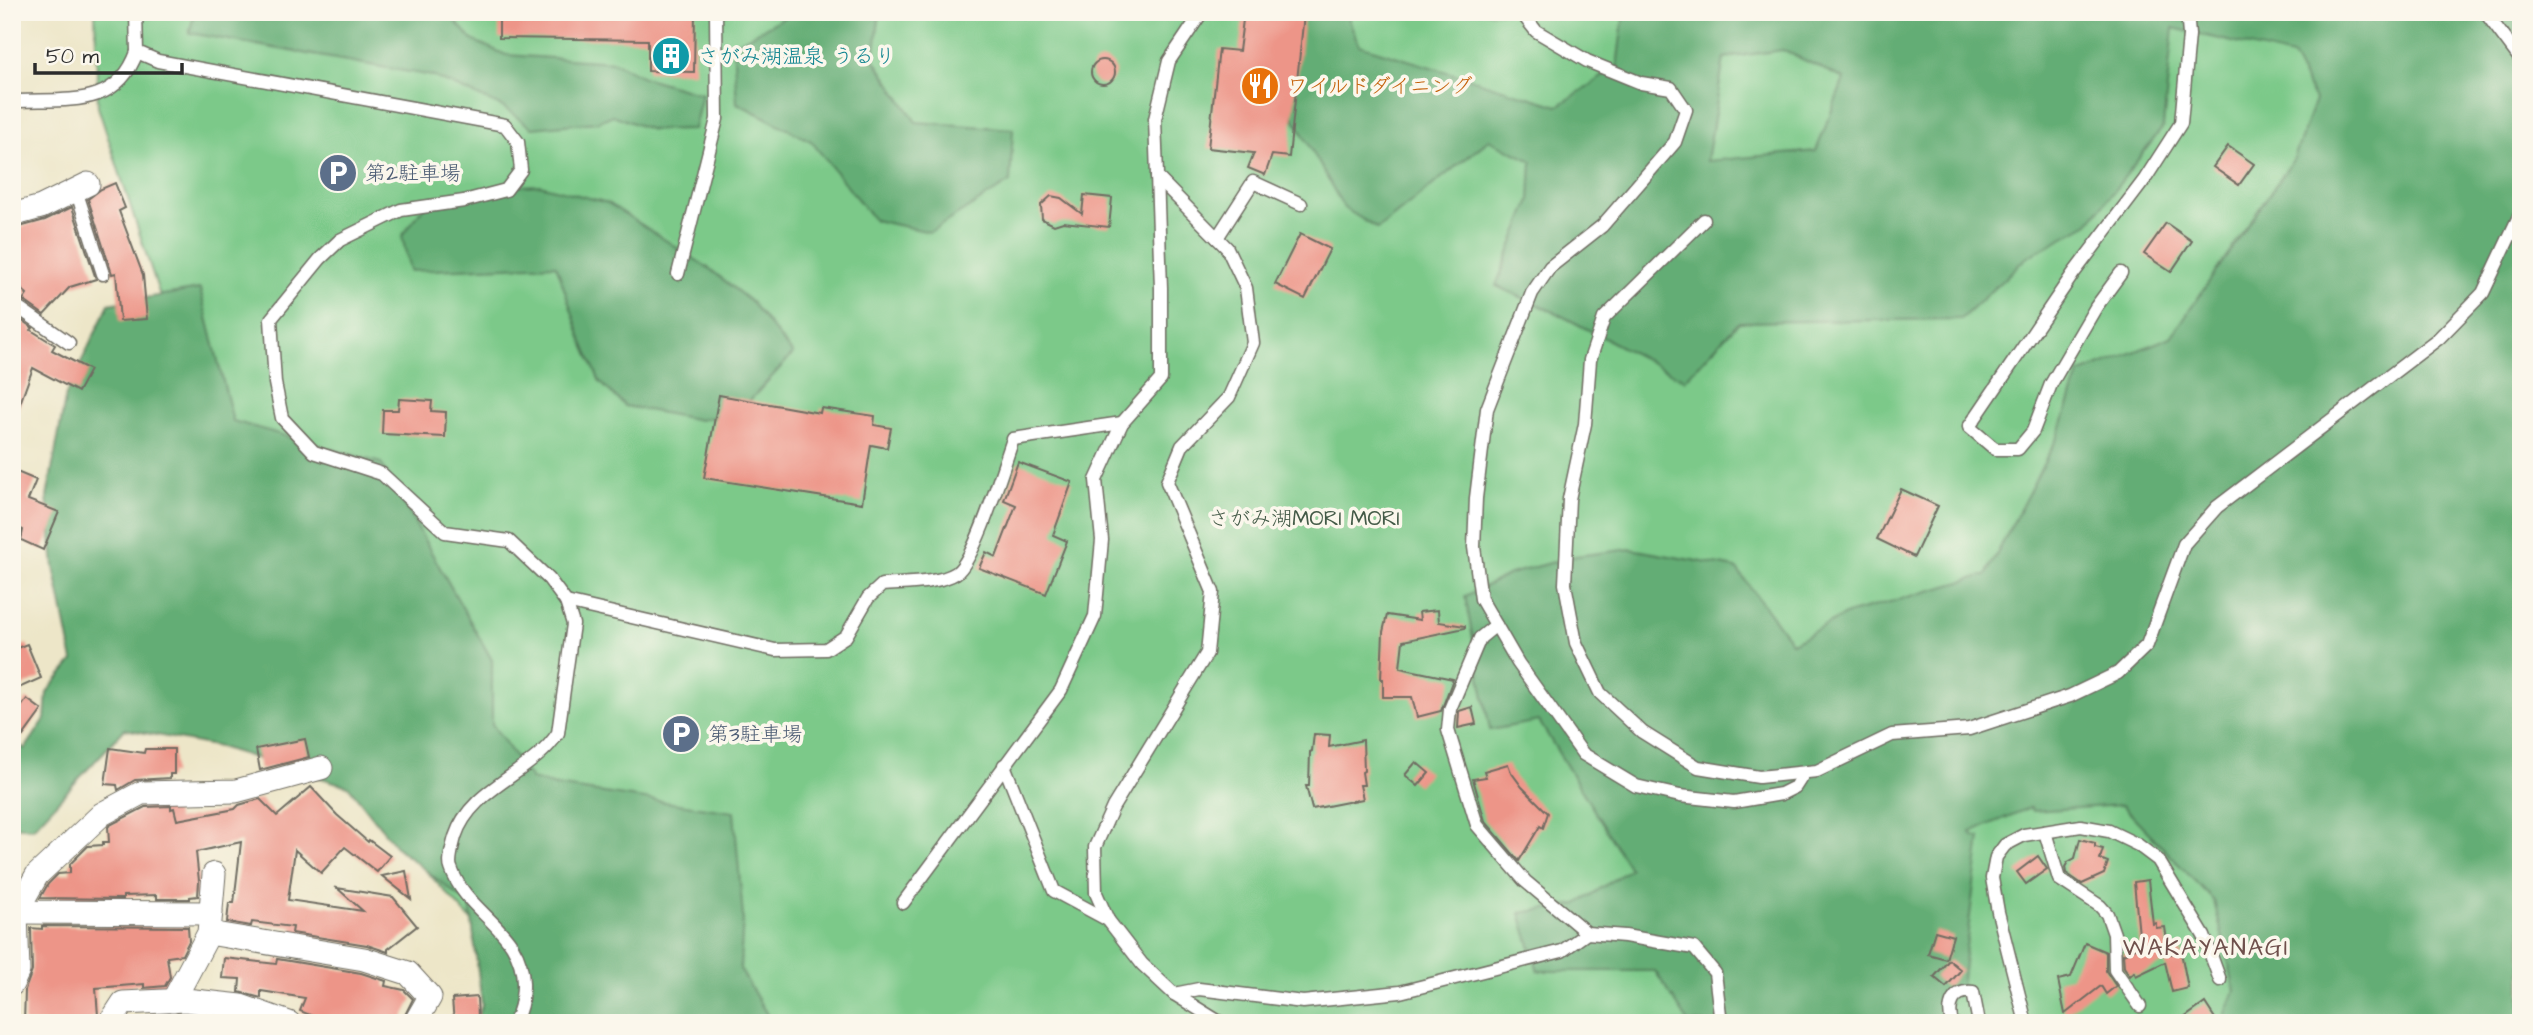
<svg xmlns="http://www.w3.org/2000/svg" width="2533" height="1035" viewBox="0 0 2533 1035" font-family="'Architects Daughter','Klee One',sans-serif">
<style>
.green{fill:#7bc989;stroke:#537a5a;stroke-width:2}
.forest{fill:#64ad75;stroke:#486c50;stroke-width:2;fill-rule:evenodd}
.building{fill:#ed9588}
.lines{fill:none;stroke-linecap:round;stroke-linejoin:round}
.lane-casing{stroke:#6f6c62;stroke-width:15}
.street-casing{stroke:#6f6c62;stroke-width:25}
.lane{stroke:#fff;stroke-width:12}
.street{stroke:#fff;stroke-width:23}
.labels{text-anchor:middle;stroke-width:7;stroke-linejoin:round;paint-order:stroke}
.culture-label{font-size:21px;fill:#0d838f;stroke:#fbf7ec;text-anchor:start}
.food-label{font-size:21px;fill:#c56008;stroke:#fbf7ec;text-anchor:start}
.service-label{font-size:21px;fill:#4e5e75;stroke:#fbf7ec;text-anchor:start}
.park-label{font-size:21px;fill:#435a47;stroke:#fbf7ec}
.quarter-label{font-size:24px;letter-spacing:2px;fill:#6f504c;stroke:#fbf7ec}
</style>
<rect width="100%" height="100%" fill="#fbf7ec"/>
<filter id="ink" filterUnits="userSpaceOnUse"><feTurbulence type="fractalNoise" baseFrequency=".0143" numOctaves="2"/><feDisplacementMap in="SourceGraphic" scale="14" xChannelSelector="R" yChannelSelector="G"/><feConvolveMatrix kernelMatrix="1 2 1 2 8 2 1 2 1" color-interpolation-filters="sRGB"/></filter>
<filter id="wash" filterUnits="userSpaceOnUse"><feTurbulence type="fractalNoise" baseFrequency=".00686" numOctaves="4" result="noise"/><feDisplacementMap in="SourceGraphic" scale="28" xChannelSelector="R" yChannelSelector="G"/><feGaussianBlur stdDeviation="1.57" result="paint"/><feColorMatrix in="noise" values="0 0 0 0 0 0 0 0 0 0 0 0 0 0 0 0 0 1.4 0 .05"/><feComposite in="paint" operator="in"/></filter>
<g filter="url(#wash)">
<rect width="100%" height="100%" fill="#ede6c8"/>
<path class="green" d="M95 12H2512L2305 1023H566L360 799 178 351 98 107Z"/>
<g class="forest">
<path d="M195 12H447L472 40 506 55 614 62 643 77 702 94 694 129 651 130 613 115 597 122 532 128 503 107 432 76 189 33Z"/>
<path d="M794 12H880L874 59 916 122 1013 129 1010 182 930 232 874 220 811 141 737 103 733 45Z"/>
<path d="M1266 12H1346L1359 45 1558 106 1617 67 1624 12H2521V1023H2222L2235 991 2214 901 2122 805 2033 811 2031 807 1971 832 1973 836 1980 837 1960 995 1949 994 1950 1023H1689L1655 971H1538L1520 913 1577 904 1630 869 1539 721 1490 730 1465 596 1510 574 1576 556 1631 549 1736 568 1792 643 1847 614 1986 575 2058 436 2079 374 2171 337 2294 158 2315 100 2292 56 2173 28 2163 127 2089 223 2026 258 1961 319 1739 322 1685 380 1560 315 1496 286 1530 200 1532 161 1489 140 1378 229 1344 208 1291 113ZM1783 50 1844 79 1816 151 1707 161 1724 58Z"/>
<path d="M540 185 608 203 710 269 751 302 793 354 740 411 700 420 625 406 600 382 581 338 556 265 410 271 402 236 427 203 496 187Z"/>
<path d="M200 289 233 421 381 463 492 660V724L531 779 556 786 734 812 743 917 740 969 772 1023H475L482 1005 470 905 397 848 348 786 219 747 125 729 33 828 12 826V740L25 749 45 719 47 692 73 661 54 567 47 497 66 394 109 304Z"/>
<path d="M159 1016 221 1019 223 1023H75Z"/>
</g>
<g id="blocks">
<g class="building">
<path d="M499 12H695L694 72 648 71V40L499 38Z"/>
<path d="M1244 12 1304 14 1289 157 1272 155 1265 175 1248 168 1254 153 1208 148 1219 49 1239 51Z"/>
<circle cx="1103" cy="72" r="12"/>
<path d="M2228 146 2254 164 2239 185 2213 167Z"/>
<path d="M115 183 125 208 119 211 143 275 147 319 120 321 116 273 112 274 88 199 101 189Z"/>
<path d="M1084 195 1112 198 1109 227 1063 222 1054 225 1042 219 1041 205 1051 196 1061 198 1082 214Z"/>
<path d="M72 207 96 279 70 287 44 315 23 300 27 294 12 281V229L45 220Z"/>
<path d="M2166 223 2192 241 2171 272 2144 254Z"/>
<path d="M1300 234 1330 249 1305 299 1275 284Z"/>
<path d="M12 314 33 328 31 330 55 345 52 350 90 370 78 392 33 368 14 420H12Z"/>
<path d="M719 395 820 413 821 408 875 416 874 425 891 428 887 448 871 445 862 503 704 478Z"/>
<path d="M399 399 432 401 431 411 446 412 445 437 382 434 383 410H398Z"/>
<path d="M1018 462 1072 482 1053 535 1067 541 1046 594 979 568 986 552 996 557 1016 505 1004 500Z"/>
<path d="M12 470 36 480 28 500 59 512 43 550 21 540 23 530 12 524Z"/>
<path d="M1901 489 1938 506 1914 557 1877 539Z"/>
<path d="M1438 610 1439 622 1465 626V628L1403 641 1400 668 1453 679 1441 711 1417 717 1412 697H1383V679H1381L1383 632 1387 615 1420 620 1419 612Z"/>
<path d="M27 644 41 678 12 691V650Z"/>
<path d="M27 699 42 710 23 736 12 728V719Z"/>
<path d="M1472 707 1476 724 1458 728 1459 711Z"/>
<path d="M1314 734 1330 735 1329 747 1363 740 1364 771 1362 772 1364 785H1360L1363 799 1312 809 1306 786H1309L1310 752 1312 751Z"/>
<path d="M305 739 309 757 260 770 256 749Z"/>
<path d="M110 748 144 753 145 749H174V774H170V778L135 780 118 790 117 785 105 784Z"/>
<path d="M1416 762 1429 773 1418 786 1405 775Z"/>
<path d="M1508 764 1511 772 1522 787 1548 813 1543 828 1540 826 1519 861 1485 821 1473 779 1486 777 1484 771Z"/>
<path d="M311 787 337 815 368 842 369 840 390 856 377 872 345 847 321 873 295 850 288 900 363 911 337 888 393 897 417 926 388 949V952L367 945 292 933 293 927 252 922 251 926 227 922 229 903H234L241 842 196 852 199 881 198 896 190 897V899H157V895L123 896V899L40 898 48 884 58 874 70 873V864L88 846 103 845V842H109L108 827 110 825 145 807 171 806V809L174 808 177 820 235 809 239 805 260 799 277 816Z"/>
<path d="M2080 839 2095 843V847L2103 849 2100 859 2108 862 2104 874 2082 884 2066 873 2065 867 2068 862 2075 858Z"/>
<path d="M2038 856 2047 869 2026 884 2017 872Z"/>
<path d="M406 871 411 899 382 876Z"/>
<path d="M2148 880 2153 924 2156 923V928L2165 927 2169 954 2181 952 2188 988 2172 992 2165 962 2136 976 2134 972 2130 976 2124 967 2123 954 2140 946 2134 882Z"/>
<path d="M42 926 188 927 189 941 182 955 167 957 170 977 165 986 144 988V984L96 988 98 1016 92 1017 93 1023H24L25 990 32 971 31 928 42 929Z"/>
<path d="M1935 931 1953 936 1946 959 1928 954Z"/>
<path d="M2085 943 2106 952V971L2116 986 2106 994 2101 986 2065 1014 2058 980 2071 977Z"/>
<path d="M224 958 276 964 277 959 361 973 386 981 385 986 404 990 413 999 401 1023H330L300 1011 305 998 261 991V998L239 992 240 979 222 978Z"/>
<path d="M1949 960 1961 970 1946 987 1934 977Z"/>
<path d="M477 997 478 1017 470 1018 471 1023H454L452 999Z"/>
<path d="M2205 1003 2218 1023H2177Z"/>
</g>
</g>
</g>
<g filter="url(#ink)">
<use href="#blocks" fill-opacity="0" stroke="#6f6c62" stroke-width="2"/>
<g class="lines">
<defs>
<g id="lane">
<path d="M136 12 137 52 158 61 505 125 518 142 521 170 506 190 464 201 401 210 340 240 320 259 271 319 275 383 282 418 314 452 382 474 445 532 509 541 549 579 566 602 573 624 558 733C532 774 471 787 455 837 453 845 448 861 451 868 467 916 525 929 523 987 522 1002 521 1010 514 1023"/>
<path d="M1521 12 1536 31 1587 61 1641 83 1671 88 1686 110 1675 142 1602 226 1550 267 1532 293 1487 409 1476 498 1474 547 1481 599 1518 663 1583 754 1636 786 1680 796 1734 802 1781 794 1795 787 1804 773"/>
<path d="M2485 12 2521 60"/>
<path d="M12 97 19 101C68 99 117 108 137 52"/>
<path d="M1157 177 1227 248 1246 288 1253 343 1229 397 1182 446 1167 482 1213 592 1207 653 1113 807 1095 847 1096 893 1108 920 1142 964 1174 994 1221 1023"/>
<path d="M76 190 103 274"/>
<path d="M1704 220 1604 318 1590 360 1585 424 1569 499 1565 584 1576 643 1600 693 1642 732 1698 767 1759 777 1817 771 1892 735 1969 729 2070 696 2118 673 2147 645 2184 544 2217 507 2439 338 2483 293 2521 212"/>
<path d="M1217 238 1253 182 1301 204"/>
<path d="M2121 273 2096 307 2051 384 2033 431 2018 449H1995L1969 427 2073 274 2145 179 2181 123 2189 35 2187 12"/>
<path d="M678 274 717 119 716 12"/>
<path d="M12 303 69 343"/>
<path d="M12 533 15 534"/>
<path d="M566 602 775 650 826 649 846 636 868 598 882 585C902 583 939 584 956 573 975 561 1004 464 1013 439L1122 423"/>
<path d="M1496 625 1480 638 1450 709 1448 730 1477 825 1525 881 1587 933 1625 936 1694 948 1715 973 1721 1023"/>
<path d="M1004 765 1054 891 1108 920"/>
<path d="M2045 832 2059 879 2100 906 2107 914 2114 934 2115 970 2140 1006"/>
<path d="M903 903 1061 690 1095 616 1102 540 1096 480 1122 423 1161 379V288L1155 119 1169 61 1202 12"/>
<path d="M1174 994 1199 989 1303 1002 1400 992 1562 951 1587 933"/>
<path d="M1952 1023C1947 1005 1953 990 1973 992L1979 1023"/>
<path d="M2026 1023 1998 912 1992 878 1996 857 2005 845 2024 835 2081 826 2109 831 2138 845 2158 860 2204 936 2220 980"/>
</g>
<g id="street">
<path d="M12 215 41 207 88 184"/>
<path d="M12 909 16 912 211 913"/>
<path d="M209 933 364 959 408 973 430 997 415 1023"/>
<path d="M12 984 18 971 16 912 37 875 102 814 141 793 236 791 321 768"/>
<path d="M173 1001 209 933 214 874"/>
<path d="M110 1023 123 1003 185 1000 241 1006 289 1023"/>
</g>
</defs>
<use href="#lane" class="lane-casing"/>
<use href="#street" class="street-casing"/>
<use href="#lane" class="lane"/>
<use href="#street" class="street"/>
</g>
</g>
<defs>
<symbol id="building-disc" viewBox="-11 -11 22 22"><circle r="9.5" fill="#0f9aa8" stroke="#fbf7ec"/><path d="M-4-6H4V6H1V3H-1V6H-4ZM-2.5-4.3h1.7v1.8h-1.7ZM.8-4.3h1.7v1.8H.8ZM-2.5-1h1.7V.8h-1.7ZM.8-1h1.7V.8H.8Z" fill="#fff"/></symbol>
<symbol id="restaurant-disc" viewBox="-11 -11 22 22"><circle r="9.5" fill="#e8710a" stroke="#fbf7ec"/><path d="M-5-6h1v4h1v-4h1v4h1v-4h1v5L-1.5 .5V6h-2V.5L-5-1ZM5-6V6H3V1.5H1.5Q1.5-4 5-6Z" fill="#fff"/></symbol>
<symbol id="parking-disc" viewBox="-11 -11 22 22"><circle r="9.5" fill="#5c6f8a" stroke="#fbf7ec"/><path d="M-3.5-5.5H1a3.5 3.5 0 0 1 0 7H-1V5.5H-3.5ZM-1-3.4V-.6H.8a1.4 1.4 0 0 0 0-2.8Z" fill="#fff"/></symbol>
</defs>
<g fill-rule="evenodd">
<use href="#building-disc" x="649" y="34" width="44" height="44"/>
<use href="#restaurant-disc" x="1238" y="64" width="44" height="44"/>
<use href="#parking-disc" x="316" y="151" width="44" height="44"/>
<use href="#parking-disc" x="659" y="712" width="44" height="44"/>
</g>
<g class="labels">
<g class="culture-label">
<text x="698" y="63">さがみ湖温泉 うるり</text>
</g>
<g class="food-label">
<text x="1287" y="93">ワイルドダイニング</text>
</g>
<g class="service-label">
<text x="365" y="180">第2駐車場</text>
<text x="708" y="741">第3駐車場</text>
</g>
<g class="park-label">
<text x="1304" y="525">さがみ湖MORI MORI</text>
</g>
<g class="quarter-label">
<text x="2206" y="955">WAKAYANAGI</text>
</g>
</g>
<rect width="2533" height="1035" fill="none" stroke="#fbf7ec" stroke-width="42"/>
<path d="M35 63v10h147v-10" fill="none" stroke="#2b2b2b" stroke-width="3.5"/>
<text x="46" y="63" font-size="21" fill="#2b2b2b" stroke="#fbf7ec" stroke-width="5" paint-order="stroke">50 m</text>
</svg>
